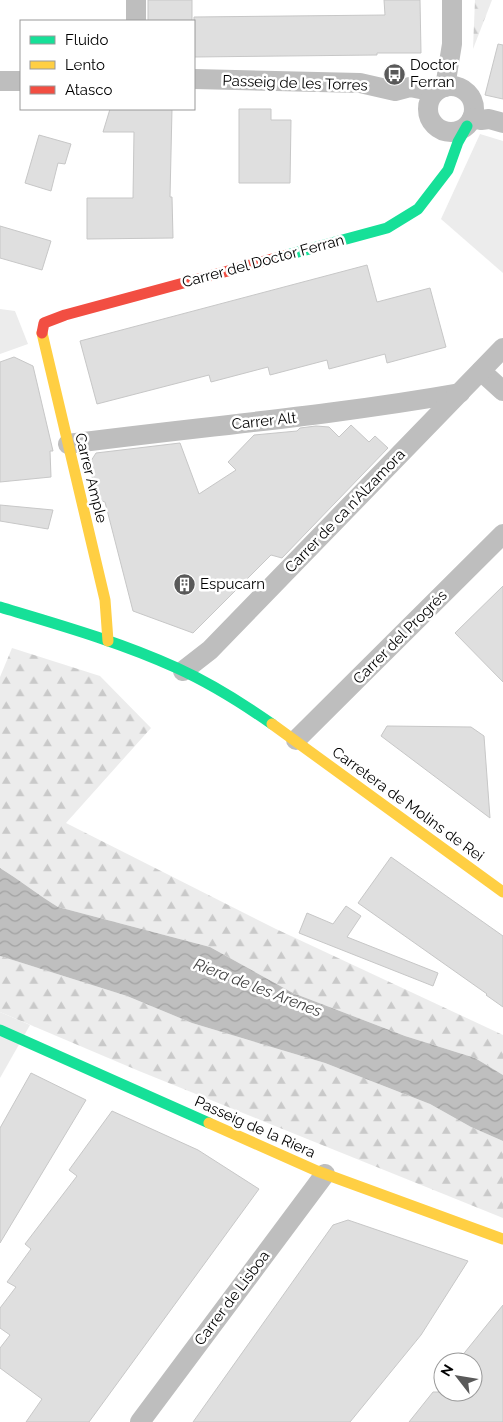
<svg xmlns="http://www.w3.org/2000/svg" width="503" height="1422" viewBox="0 0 503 1422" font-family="Raleway,sans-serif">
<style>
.green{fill:#ececec}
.forest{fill:url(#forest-firs)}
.water{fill:url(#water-waves)}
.building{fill:#dfdfdf;stroke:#c7c7c7}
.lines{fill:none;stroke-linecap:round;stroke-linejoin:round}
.street{stroke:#bebebe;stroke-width:20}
.fast{stroke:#16e098;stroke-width:11}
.slow{stroke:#ffcf43;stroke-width:11}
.jam{stroke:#f24e42;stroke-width:11}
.labels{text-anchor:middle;stroke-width:5;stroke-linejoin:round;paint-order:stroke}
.poi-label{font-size:15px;fill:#000;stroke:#fff;text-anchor:start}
.street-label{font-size:15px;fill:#000;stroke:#fff}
.water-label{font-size:16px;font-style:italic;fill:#444;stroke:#fff}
</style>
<defs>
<pattern id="forest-firs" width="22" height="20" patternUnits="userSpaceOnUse" patternTransform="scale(1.25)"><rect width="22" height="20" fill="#ececec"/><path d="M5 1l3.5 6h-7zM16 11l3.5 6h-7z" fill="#c9c9c9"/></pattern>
<pattern id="water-waves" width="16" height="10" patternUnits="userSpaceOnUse" patternTransform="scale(1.25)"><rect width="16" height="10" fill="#bfbfbf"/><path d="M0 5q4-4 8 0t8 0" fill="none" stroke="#a2a2a2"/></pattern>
</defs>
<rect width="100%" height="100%" fill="#fff"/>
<g class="green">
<path d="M480 134 503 141V273L441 219Z"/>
<path d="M0 309 15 311 28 344 0 354Z"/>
<path d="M0 1012 30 1025 0 1078Z"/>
</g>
<g class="forest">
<path d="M475 0H492L473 49Z"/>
<path d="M12 648 100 676 151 728 66 823 276 929 503 1035V1075L475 1058 405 1036 293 993 210 947 58 907C38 895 20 880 0 868V677Z"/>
<path d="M0 956 127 996 192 1023 325 1063 430 1104 471 1127 503 1141V1218L139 1071 0 1012Z"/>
</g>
<path class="water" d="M0 868C20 880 38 895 58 907L210 947 293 993 405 1036 475 1058 503 1075V1141L471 1127 430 1104 325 1063 192 1023 127 996 0 956Z"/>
<g class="building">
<rect x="148" y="0" width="44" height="21"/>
<path d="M384 0H420L421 53H377V55L194 57V17L385 15Z"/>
<path d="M498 44 503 45V99L485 95Z"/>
<path d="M110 109H172L170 197H172L173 238 87 239V198H133L134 132H103Z"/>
<path d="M239 109H271V120H291L290 183H239Z"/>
<path d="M39 135 71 144 65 164 58 163 51 191 25 183Z"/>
<path d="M0 226 51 241 42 270 0 258Z"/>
<path d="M367 265 377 302 430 288 446 347 387 363 385 354 329 369 327 360 270 375 268 367 211 382 209 375 97 404 80 341Z"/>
<path d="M14 357 33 366 53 451H50L51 477 0 482V362Z"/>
<path d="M351 425 369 442 375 436 388 448 282 558 271 555 193 633 133 611 105 502 97 499 89 464 96 453 180 443 199 494 236 470 228 462 254 435 297 431 300 428 316 426 329 427 339 437Z"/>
<path d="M0 505 53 510 48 529 0 521Z"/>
<path d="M503 586V682L455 633Z"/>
<path d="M387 726 471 727 484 736 490 818 381 736Z"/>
<path d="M391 857 503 936V1007L486 995 487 994 358 903Z"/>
<path d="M346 906 361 916 347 937 438 973 433 986 299 933 307 913 333 924Z"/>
<path d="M31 1073 86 1100 0 1243V1128Z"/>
<path d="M112 1111 198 1150 259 1189 89 1422H26L42 1399 0 1368V1348L10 1335 0 1328V1308L16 1287 7 1282 31 1249 25 1244 77 1176 69 1170Z"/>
<path d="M348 1220 468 1261 421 1335 350 1422H193L333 1225Z"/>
<path d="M503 1305V1422H409L433 1392H473V1362H457Z"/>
</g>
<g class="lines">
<g class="street">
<path d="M136 0V21"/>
<path d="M194 79 360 83 395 91 410 87 435 92"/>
<path d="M0 81H21"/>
<circle cx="451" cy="109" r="23"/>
<path d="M445 87 452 44V0"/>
<path d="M472 118 481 120 489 119 503 123"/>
<path d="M481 371 503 391"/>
<path d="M68 444C199 427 330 416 460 393"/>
<path d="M183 671 210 650 503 348"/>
<path d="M296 740 503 534"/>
<path d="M140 1422 325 1174"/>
</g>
<g class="fast">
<path d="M287 255 387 228 418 209 448 170 458 142 467 126"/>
<path d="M0 607C60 625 120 642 177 668 210 683 242 703 272 724"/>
<path d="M0 1030 209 1123"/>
</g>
<g class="slow">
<path d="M42 333 105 600 108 641"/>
<path d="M272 724 503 892"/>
<path d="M209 1123 317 1171 503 1239"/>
</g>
<path class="jam" d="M42 333 44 323 65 315 287 255"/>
</g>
<defs>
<symbol id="bus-disc" viewBox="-11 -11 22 22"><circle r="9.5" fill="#595959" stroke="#fff"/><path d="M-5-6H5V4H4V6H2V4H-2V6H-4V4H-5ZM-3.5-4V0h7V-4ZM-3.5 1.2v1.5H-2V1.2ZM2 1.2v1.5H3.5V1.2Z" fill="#fff"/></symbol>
<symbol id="building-disc" viewBox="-11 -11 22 22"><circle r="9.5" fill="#595959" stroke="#fff"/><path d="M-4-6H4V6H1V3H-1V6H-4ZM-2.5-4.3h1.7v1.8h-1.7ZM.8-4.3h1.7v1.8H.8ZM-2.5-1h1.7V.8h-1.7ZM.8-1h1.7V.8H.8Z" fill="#fff"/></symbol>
</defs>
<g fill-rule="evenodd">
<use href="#bus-disc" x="382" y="62" width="25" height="25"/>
<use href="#building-disc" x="172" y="572" width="25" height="25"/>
</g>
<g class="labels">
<g class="poi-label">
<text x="410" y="70">Doctor<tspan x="410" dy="17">Ferran</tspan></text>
<text x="200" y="589">Espucarn</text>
</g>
<g class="street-label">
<text transform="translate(295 83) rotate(2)" y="5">Passeig de les Torres</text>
<text transform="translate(263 261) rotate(-15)" y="5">Carrer del Doctor Ferran</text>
<text transform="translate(264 421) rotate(-6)" y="5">Carrer Alt</text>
<text transform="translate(91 478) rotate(76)" y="5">Carrer Ample</text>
<text transform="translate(345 511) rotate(-46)" y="5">Carrer de ca n'Alzamora</text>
<text transform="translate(400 637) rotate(-45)" y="5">Carrer del Progrés</text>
<text transform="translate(408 804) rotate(36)" y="5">Carretera de Molins de Rei</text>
<text transform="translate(255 1127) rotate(24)" y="5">Passeig de la Riera</text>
<text transform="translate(232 1298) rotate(-53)" y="5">Carrer de Lisboa</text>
</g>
<g class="water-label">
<text transform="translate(258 987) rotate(21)" y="6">Riera de les Arenes</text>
</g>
</g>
<rect x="20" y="20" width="175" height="90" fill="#ffffff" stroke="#999999"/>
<rect x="30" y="36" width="25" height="8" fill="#16e098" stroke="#999999"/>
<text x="65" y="45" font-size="15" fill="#000000">Fluido</text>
<rect x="30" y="61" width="25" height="8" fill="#ffcf43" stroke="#999999"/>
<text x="65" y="70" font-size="15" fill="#000000">Lento</text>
<rect x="30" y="86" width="25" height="8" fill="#f24e42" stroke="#999999"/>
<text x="65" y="95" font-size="15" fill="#000000">Atasco</text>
<g transform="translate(458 1377) rotate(301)"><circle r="24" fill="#ffffff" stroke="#999999"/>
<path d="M0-4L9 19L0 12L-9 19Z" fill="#595959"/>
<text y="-8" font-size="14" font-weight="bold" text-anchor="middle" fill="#000000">N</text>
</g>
</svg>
